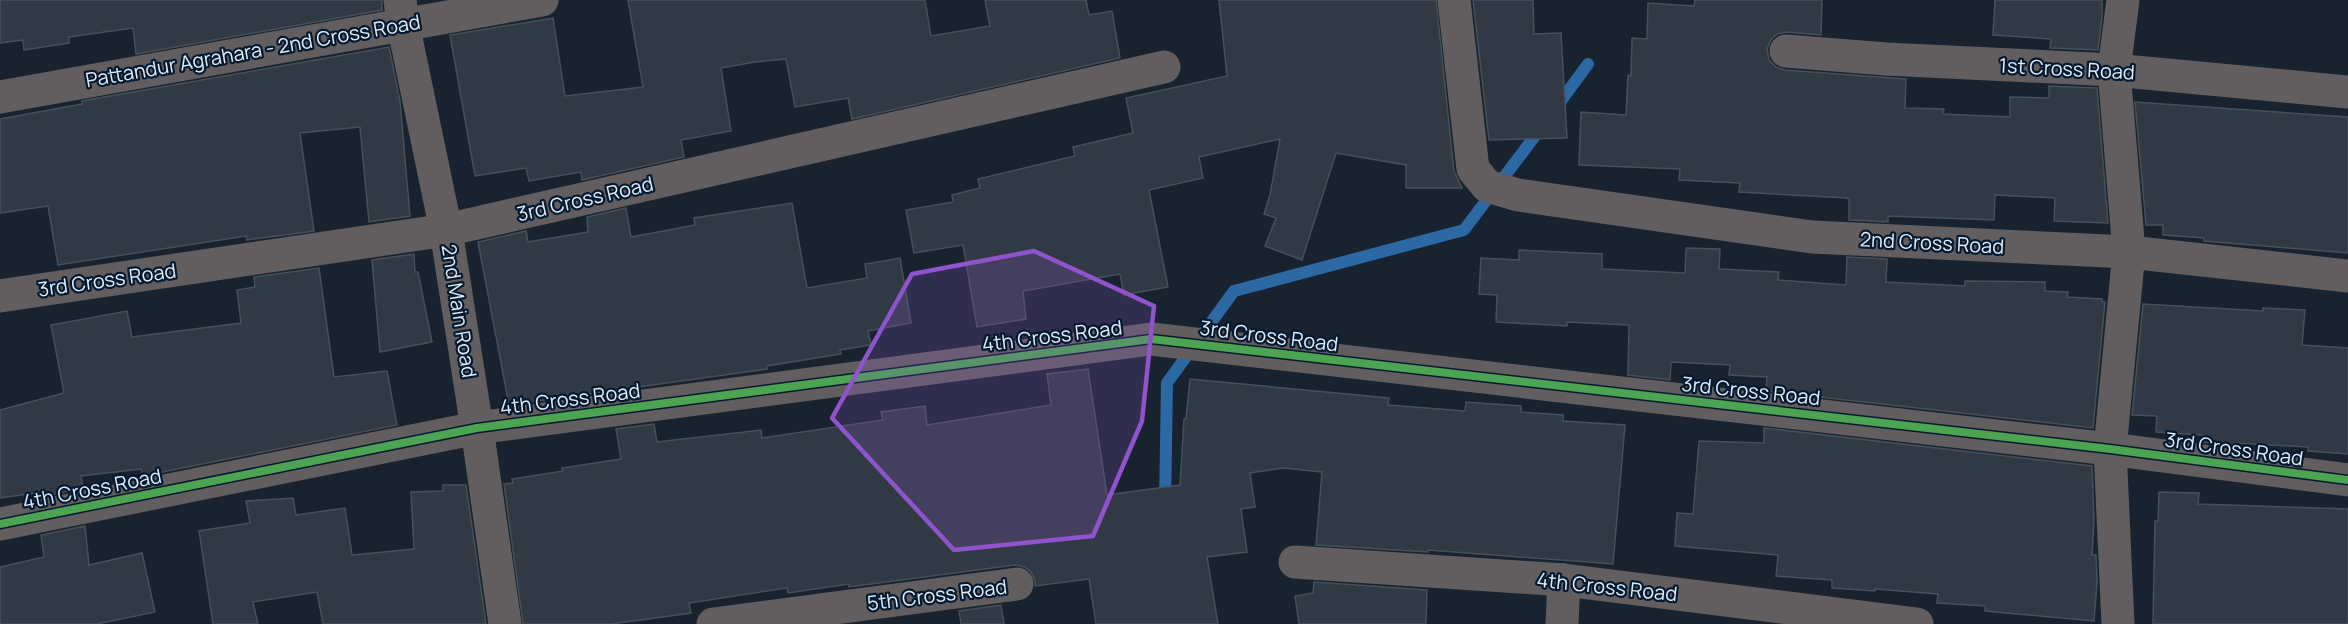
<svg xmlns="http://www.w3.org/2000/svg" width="2348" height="624" viewBox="0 0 2348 624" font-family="Manrope,sans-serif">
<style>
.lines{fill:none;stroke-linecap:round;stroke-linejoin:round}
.stream{stroke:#2c68a4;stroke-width:12}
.building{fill:#313a44;stroke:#46505a;stroke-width:1.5}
.street{stroke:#625e60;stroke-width:33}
.cycleway-casing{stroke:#05192e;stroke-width:11}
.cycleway{stroke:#4ca352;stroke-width:8}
.marked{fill:#8f53cb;fill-opacity:0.2;stroke:#8f53cb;stroke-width:4.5;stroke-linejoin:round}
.labels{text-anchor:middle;stroke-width:4.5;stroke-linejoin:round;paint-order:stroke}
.street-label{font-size:20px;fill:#dfedfc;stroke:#05192e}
</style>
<rect width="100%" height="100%" fill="#18232f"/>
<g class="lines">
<g class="stream">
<path d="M1555 109 1588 64"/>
<path d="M1165 504 1167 383 1234 291 1464 230 1541 128"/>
</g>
</g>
<g class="building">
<path d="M0 0H382V10L136 54 133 28 69 37V43L24 50 23 40 0 43Z"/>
<path d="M628 0H925L931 36 990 26 985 0H1086L1089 15 1112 11 1120 58 852 119 848 98 795 107 786 59 755 62 721 68 731 131 681 140 684 157 582 180 581 172 529 181 526 168 475 176 450 35 553 18 565 96 643 87Z"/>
<path d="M1219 0H1436L1454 171 1462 188H1406V165L1336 153 1302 260 1265 246 1276 218 1264 214 1270 195 1280 139 1199 157 1203 178 1149 190 1168 287 1124 295 1120 274 1023 291 1026 319 977 327 963 245 914 253 906 210 953 202 952 195 980 188 978 179 1075 156 1073 147 1133 133 1126 98 1227 76Z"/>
<path d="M1473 0H1533L1534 34 1561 33 1567 138 1489 140Z"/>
<path d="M1695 0H1822L1821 35 1787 32 1777 34 1771 40 1767 49 1769 60 1776 67 1785 70 1906 79 1905 108 1944 109 1943 114 2010 117V97L2049 98V86L2097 88 2108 223 2054 221 2055 198 1995 195 1994 220 1888 216V222L1849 220V200L1847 198 1739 192 1740 183 1679 180 1680 169 1579 165 1581 112 1626 115 1628 75 1631 76 1632 38 1647 39 1648 3 1694 6Z"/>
<path d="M1995 0H2102V17L2098 50 2050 48 2051 39 1993 35Z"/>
<path d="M389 47 400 101 410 216 369 222 360 127 300 133 314 231 247 240 246 236 58 265 48 206 0 213V119L82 104V101Z"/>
<path d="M2135 102 2348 117V253L2204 241V238L2163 235V225H2146Z"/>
<path d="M792 203 807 288 867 278 865 264 900 258 911 323 868 331 871 345 840 350 841 354 767 366V369L509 405 478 242 526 231 528 242 588 232 587 217 626 208 631 237 695 225 694 218Z"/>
<path d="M1686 248 1720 249 1719 269 1779 272 1778 280 1846 285 1847 257 1887 259 1886 282 1965 286V281L2045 282V291L2068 292 2067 297 2102 299V302H2105L2093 428 1766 391 1767 377 1729 375 1730 365 1671 362 1670 380 1628 375 1629 325 1567 322V326L1496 322 1497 295 1479 294 1481 258 1519 260V250L1602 254V269L1685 273Z"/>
<path d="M414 254 415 272H418L432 342 380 352 372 260Z"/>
<path d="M319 268 334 377 387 371 397 425 143 476 141 469 81 476 83 488 36 498 35 493 0 498V410L64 393 51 325 127 311 132 337 241 323 237 290 255 287 254 277Z"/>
<path d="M2143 304 2263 311V308L2305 310 2302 345 2348 348V454L2308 451V447L2235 443V446L2203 442V435L2156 432 2157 416 2132 415Z"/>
<path d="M1088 369 1107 495 1180 485 1184 419H1186L1190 379 1389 398 1388 405 1465 411 1466 402 1521 406V412L1563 415V421L1625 425 1613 564 1428 550V552L1316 545 1322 472 1283 468 1250 473 1255 507 1241 509 1247 552 1207 557 1218 624H1096L1089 579 1035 586V581L1031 572 1024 567 1015 565 849 587V584L788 593 787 588 689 603 691 613 611 624H523L504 484 513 483 512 479 563 471 562 468 621 459 616 429 654 424 657 442 761 430 762 438 883 420 881 412 925 406 927 425 1051 405 1047 374Z"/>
<path d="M1764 428 2092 466 2094 520 2092 555H2096L2097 582 2094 621 1985 611V606L1937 603 1938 594 1875 589V591L1832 588V580L1776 576 1778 555 1675 546 1677 513 1693 514 1699 441 1764 443Z"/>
<path d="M443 485H466L486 624H323L317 592 253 602 258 624H213L199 531 250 523 246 501 293 498 296 515 345 508 352 555 414 549 411 492 443 491Z"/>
<path d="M2159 492 2199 493 2198 504 2348 509V624H2153L2155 521H2158Z"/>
<path d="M85 526 89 565 142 553 155 612 97 624H0V567L44 557 41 535Z"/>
<path d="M1314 582 1427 590 1426 624H1299L1295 596 1313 593Z"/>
<path d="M1001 605 1004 624H961L959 611Z"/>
</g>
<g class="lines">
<g class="street">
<path d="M400 0 403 24 446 230 477 428 505 624"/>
<path d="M1454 0 1473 169 1487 186 1518 195 1812 237 2129 252 2348 276"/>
<path d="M1786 51 1886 59 2114 70 2348 92"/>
<path d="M0 97 542 0"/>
<path d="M0 296 446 230 1164 67"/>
<path d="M0 524 477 428 1151 339 2110 449 2348 480"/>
<path d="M1295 562 1564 580 1917 624"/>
<path d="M713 624 1017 584"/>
<path d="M1562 624 1564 580"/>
<path d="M2118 624 2110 449 2129 252 2114 70 2123 0"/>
</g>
<defs>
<path id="cycleway" d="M0 524 477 428 1151 339 2110 449 2348 480"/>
</defs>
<use href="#cycleway" class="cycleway-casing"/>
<use href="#cycleway" class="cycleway"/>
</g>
<path class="marked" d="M1034 251 1154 306 1142 421 1093 536 954 550 832 418 912 274Z"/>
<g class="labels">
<g class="street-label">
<text transform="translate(253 51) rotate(-10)" y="7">Pattandur Agrahara - 2nd Cross Road</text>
<text transform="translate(2067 69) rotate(3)" y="7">1st Cross Road</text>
<text transform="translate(585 199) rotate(-13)" y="7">3rd Cross Road</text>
<text transform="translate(1932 243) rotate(3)" y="7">2nd Cross Road</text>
<text transform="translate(107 280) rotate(-8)" y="7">3rd Cross Road</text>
<text transform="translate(459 311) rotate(81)" y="7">2nd Main Road</text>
<text transform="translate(1052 336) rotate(-7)" y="7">4th Cross Road</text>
<text transform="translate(1269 336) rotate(7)" y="7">3rd Cross Road</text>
<text transform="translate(1751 391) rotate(6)" y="7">3rd Cross Road</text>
<text transform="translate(570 399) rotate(-7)" y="7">4th Cross Road</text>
<text transform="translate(2234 449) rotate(8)" y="7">3rd Cross Road</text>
<text transform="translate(92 489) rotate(-11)" y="7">4th Cross Road</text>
<text transform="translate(1607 587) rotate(6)" y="7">4th Cross Road</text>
<text transform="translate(937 595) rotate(-7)" y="7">5th Cross Road</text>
</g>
</g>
</svg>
